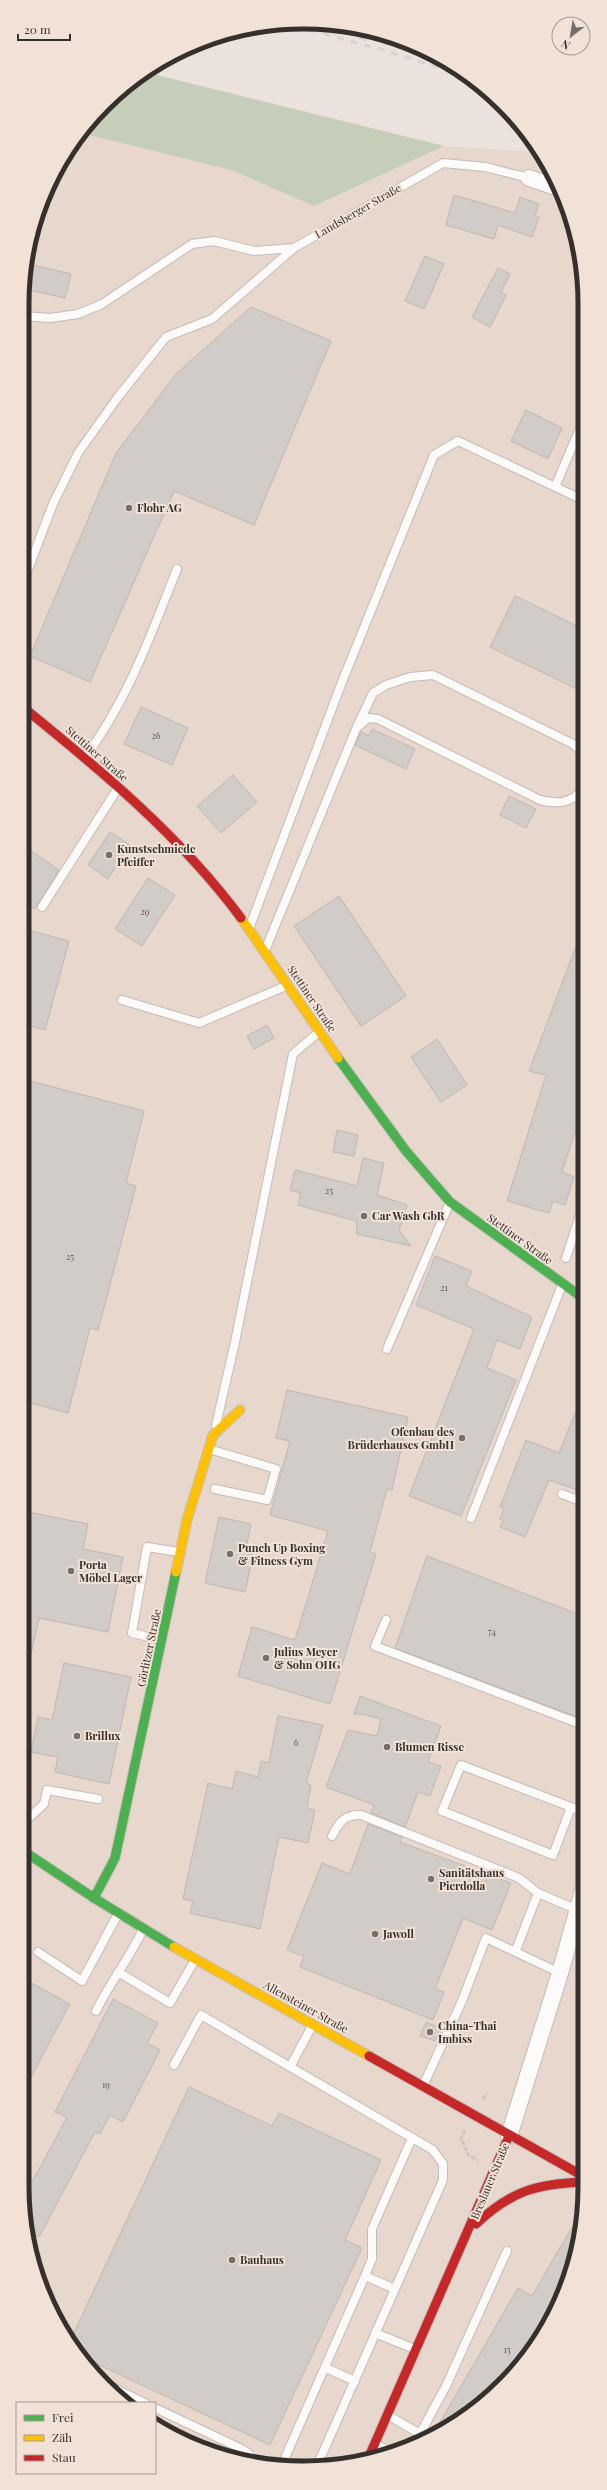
<svg xmlns="http://www.w3.org/2000/svg" width="607" height="2490" viewBox="0 0 607 2490" font-family="'Playfair Display',serif">
<style>
.built{fill:#e7d7cd}
.green{fill:#c4ceb9}
.building{fill:#d2ccc8;stroke:#beb7b3}
.lines{fill:none;stroke-linecap:round;stroke-linejoin:round}
.lane-casing{stroke:#c3bcb8;stroke-width:10}
.street-casing{stroke:#c3bcb8;stroke-width:18}
.fast-casing{stroke:#c3bcb8;stroke-width:11}
.slow-casing{stroke:#c3bcb8;stroke-width:11}
.jam-casing{stroke:#c3bcb8;stroke-width:11}
.path{stroke:#c6c3c1;stroke-width:2.5;stroke-dasharray:4 2;stroke-linecap:butt}
.lane{stroke:#fcfbfa;stroke-width:8}
.street{stroke:#fcfbfa;stroke-width:16}
.fast{stroke:#4caf50;stroke-width:9}
.slow{stroke:#ffc107;stroke-width:9}
.jam{stroke:#c62828;stroke-width:9}
.rail{stroke:#d7d4d2;stroke-width:3;stroke-dasharray:7 7;stroke-linecap:butt}
.poi-dot{fill:#756e6a;stroke:#f1e1d7;stroke-width:1.5}
.labels{text-anchor:middle;stroke-width:4;stroke-linejoin:round;paint-order:stroke}
.number-label{font-size:9px;fill:#5f5954}
.street-label{font-size:11px;fill:#36302c;stroke:#f1e1d7}
.poi-label{font-size:11px;font-weight:bold;fill:#36302c;stroke:#f1e1d7;text-anchor:start}
.rim{fill:none;stroke:#36302c;stroke-width:5}
</style>
<rect width="100%" height="100%" fill="#ebe2dd"/>
<path class="built" d="M81 133 231 170 314 206 444 146 537 152 556 179 583 267V2223L570 2277 547 2327 515 2372 475 2410 394 2453 340 2466 285 2467 230 2458 179 2439 155 2424V2403H125L92 2372 43 2294 27 2241 22 2186 24 267 37 213 60 163Z"/>
<path class="green" d="M145 72 444 146 314 206 231 170 81 133C98 110 120 87 145 72Z"/>
<g class="building">
<path d="M454 195 515 213 520 197 539 204 535 215 539 217 532 237 498 225 494 239 446 225Z"/>
<path d="M425 256 444 264 424 309 405 301Z"/>
<path d="M25 263 71 274 65 298 24 289Z"/>
<path d="M498 268 510 274 501 292 506 295 490 327 472 317Z"/>
<path d="M251 307 331 341 254 525 174 491 90 682 30 656 116 453 177 373Z"/>
<path d="M526 410 562 428 548 459 511 441Z"/>
<path d="M515 596 583 629V692L490 647Z"/>
<path d="M141 707 188 728 172 765 124 744Z"/>
<path d="M372 729 415 749 406 769 355 745 361 732 369 736Z"/>
<path d="M233 775 257 802 221 833 197 806Z"/>
<path d="M509 796 536 809 526 828 500 815Z"/>
<path d="M110 832 130 845 108 879 88 865Z"/>
<path d="M24 846 59 870 35 909 24 902Z"/>
<path d="M148 878 175 895 142 946 115 929Z"/>
<path d="M339 896 406 996 361 1026 294 926Z"/>
<path d="M24 929 69 941 45 1030 23 1024Z"/>
<path d="M581 933 583 1107 562 1172 574 1177 565 1205 553 1201 549 1213 507 1201 546 1075 529 1071Z"/>
<path d="M267 1025 274 1038 254 1049 247 1036Z"/>
<path d="M437 1039 467 1085 441 1102 411 1057Z"/>
<path d="M23 1079 144 1111 126 1183 136 1186 98 1330 90 1328 68 1413 23 1401Z"/>
<path d="M337 1130 358 1135 354 1156 333 1152Z"/>
<path d="M363 1158 384 1163 377 1195 407 1205 399 1230 411 1246 357 1234 356 1221 298 1205 301 1193 290 1190 295 1170 357 1186Z"/>
<path d="M435 1256 472 1271 466 1286 532 1317 520 1349 497 1340 487 1368 516 1380 461 1516 409 1496 474 1329 416 1305Z"/>
<path d="M287 1390 408 1417 392 1490 387 1489 370 1552 376 1554 330 1704 238 1676 252 1627 295 1640 328 1531 270 1515 290 1441 276 1438Z"/>
<path d="M582 1396 583 1492 549 1480 525 1537 500 1527 503 1521 500 1519 504 1508 500 1507 526 1440 559 1453Z"/>
<path d="M23 1511 88 1524 83 1549 123 1557 108 1632 39 1618 29 1663 23 1662Z"/>
<path d="M219 1517 251 1524 245 1553 253 1555 245 1592 205 1583Z"/>
<path d="M427 1556 583 1616V1703L577 1717 395 1648Z"/>
<path d="M64 1663 131 1677 109 1784 55 1772 58 1757 31 1752 38 1717 52 1720Z"/>
<path d="M360 1696 441 1726 428 1762 441 1766 430 1796 418 1792 405 1827 371 1813 374 1805 326 1787 348 1730 377 1736 381 1719 362 1714H354Z"/>
<path d="M278 1716 323 1725 306 1783 311 1785 307 1808 315 1810 308 1843 279 1837 260 1929 190 1913 193 1901 183 1899 208 1783 232 1789 236 1771 258 1777 261 1761 269 1763Z"/>
<path d="M368 1824 402 1837 400 1842 511 1883 492 1930 463 1918 435 1989 444 1992 433 2020 300 1967 304 1956 287 1950 322 1863 350 1874Z"/>
<path d="M22 1978 70 2004 22 2094Z"/>
<path d="M113 1999 158 2023 147 2043 160 2050 123 2122 110 2115 100 2134 95 2132 39 2237 26 2230 23 2199 67 2117 55 2112Z"/>
<path d="M426 2022 440 2028 435 2041 420 2036Z"/>
<path d="M189 2087 272 2126 279 2113 381 2160 345 2240 362 2248 270 2445 82 2357 71 2339Z"/>
<path d="M583 2208V2223L570 2277 547 2327 515 2372 475 2410 435 2431 518 2288 532 2296Z"/>
</g>
<g class="lines">
<defs>
<g id="lane">
<path d="M24 316 50 318 78 314 102 304 192 244 214 241 254 251 294 248 443 163 485 167 529 178"/>
<path d="M555 487 583 421"/>
<path d="M24 580 53 504 78 453 118 397 166 337 212 319 294 248"/>
<path d="M359 726 368 718 378 719 540 800C558 804 570 804 583 789"/>
<path d="M85 757C128 700 151 634 177 569"/>
<path d="M42 907 118 788"/>
<path d="M250 926 342 682 434 455 458 441 583 500"/>
<path d="M266 948 356 729 373 693 386 685 410 677 433 675 573 744 583 753"/>
<path d="M122 1000 199 1023 288 985"/>
<path d="M566 1258 583 1206"/>
<path d="M387 1349 450 1202"/>
<path d="M583 1357 581 1344 583 1338"/>
<path d="M216 1425 235 1342 293 1054 319 1032"/>
<path d="M209 1449 276 1469 267 1500 215 1489"/>
<path d="M562 1494 583 1502"/>
<path d="M471 1518 562 1285"/>
<path d="M386 1620 375 1646 583 1725"/>
<path d="M162 1640 132 1633 147 1547 179 1552"/>
<path d="M571 1807 553 1855 442 1811 461 1765 571 1807 583 1812"/>
<path d="M22 1824 44 1804 47 1790 98 1799"/>
<path d="M332 1836C339 1822 345 1814 361 1815L519 1878 538 1893"/>
<path d="M516 1950 538 1893 580 1911"/>
<path d="M38 1952 82 1981 118 1914"/>
<path d="M118 1972 170 2003 195 1960"/>
<path d="M96 2011C110 1982 130 1958 143 1929"/>
<path d="M174 2065 201 2015 433 2150 443 2164V2180L317 2466"/>
<path d="M290 2067 312 2026"/>
<path d="M423 2086 462 2001 486 1938 560 1973"/>
<path d="M365 2276 395 2289"/>
<path d="M375 2333 417 2350"/>
<path d="M326 2368 355 2381"/>
<path d="M104 2383 145 2403"/>
<path d="M155 2408 242 2449 249 2454 254 2462"/>
<path d="M389 2416 424 2436"/>
<path d="M420 2434 446 2386 507 2251"/>
<path d="M376 2444 392 2453"/>
<path d="M281 2467 365 2276 372 2259V2229L412 2138"/>
</g>
<g id="street">
<path d="M529 178 559 188"/>
<path d="M509 2136 560 1973 583 1891"/>
</g>
<g id="fast">
<path d="M338 1058 406 1151 450 1202 583 1298"/>
<path d="M22 1850 94 1898 174 1947"/>
<path d="M94 1898 115 1858 176 1572"/>
</g>
<g id="slow">
<path d="M241 918 338 1058"/>
<path d="M176 1572 187 1520 213 1435 240 1410"/>
<path d="M174 1947 369 2056"/>
</g>
<g id="jam">
<path d="M24 708C102 771 181 837 241 918"/>
<path d="M369 2056 583 2176"/>
<path d="M476 2224C511 2191 536 2184 583 2182"/>
<path d="M368 2459 509 2136"/>
</g>
</defs>
<use href="#lane" class="lane-casing"/>
<use href="#street" class="street-casing"/>
<use href="#fast" class="fast-casing"/>
<use href="#slow" class="slow-casing"/>
<use href="#jam" class="jam-casing"/>
<g class="path">
<path d="M483 2099 487 2093"/>
<path d="M465 2131 461 2138 469 2156 478 2160"/>
</g>
<use href="#lane" class="lane"/>
<use href="#street" class="street"/>
<use href="#fast" class="fast"/>
<use href="#slow" class="slow"/>
<use href="#jam" class="jam"/>
<g class="rail">
<path d="M283 23 380 49 460 74"/>
<path d="M320 24 369 41"/>
</g>
</g>
<g class="poi-dot">
<circle cx="129" cy="508" r="4"/>
<circle cx="109" cy="855" r="4"/>
<circle cx="364" cy="1216" r="4"/>
<circle cx="462" cy="1438" r="4"/>
<circle cx="230" cy="1554" r="4"/>
<circle cx="71" cy="1571" r="4"/>
<circle cx="266" cy="1658" r="4"/>
<circle cx="77" cy="1736" r="4"/>
<circle cx="387" cy="1747" r="4"/>
<circle cx="431" cy="1879" r="4"/>
<circle cx="375" cy="1934" r="4"/>
<circle cx="430" cy="2032" r="4"/>
<circle cx="232" cy="2260" r="4"/>
</g>
<g class="labels">
<g class="number-label">
<text x="156" y="739">26</text>
<text x="145" y="915">29</text>
<text x="329" y="1194">25</text>
<text x="70" y="1260">25</text>
<text x="444" y="1291">21</text>
<text x="492" y="1635">74</text>
<text x="296" y="1746">6</text>
<text x="106" y="2088">19</text>
<text x="507" y="2353">15</text>
</g>
<g class="street-label">
<text transform="translate(358 211) rotate(-30)" y="4">Landsberger Straße</text>
<text transform="translate(97 754) rotate(41)" y="4">Stettiner Straße</text>
<text transform="translate(312 999) rotate(56)" y="4">Stettiner Straße</text>
<text transform="translate(520 1239) rotate(36)" y="4">Stettiner Straße</text>
<text transform="translate(149 1648) rotate(-78)" y="4">Görlitzer Straße</text>
<text transform="translate(306 2007) rotate(29)" y="4">Allensteiner Straße</text>
<text transform="translate(490 2181) rotate(-67)" y="4">Breslauer Straße</text>
</g>
<g class="poi-label">
<text x="137" y="512">Flohr AG</text>
<text x="117" y="853">Kunstschmiede<tspan x="117" dy="13">Pfeiffer</tspan></text>
<text x="372" y="1220">Car Wash GbR</text>
<text x="454" y="1436" text-anchor="end">Ofenbau des<tspan x="454" dy="13">Brüderhauses GmbH</tspan></text>
<text x="238" y="1552">Punch Up Boxing<tspan x="238" dy="13">&amp; Fitness Gym</tspan></text>
<text x="79" y="1569">Porta<tspan x="79" dy="13">Möbel Lager</tspan></text>
<text x="274" y="1656">Julius Meyer<tspan x="274" dy="13">&amp; Sohn OHG</tspan></text>
<text x="85" y="1740">Brillux</text>
<text x="395" y="1751">Blumen Risse</text>
<text x="439" y="1877">Sanitätshaus<tspan x="439" dy="13">Pierdolla</tspan></text>
<text x="383" y="1938">Jawoll</text>
<text x="438" y="2030">China-Thai<tspan x="438" dy="13">Imbiss</tspan></text>
<text x="240" y="2264">Bauhaus</text>
</g>
</g>
<path d="M0 0H607V2490H0ZM303 29H304A274 274 0 0 1 578 303V2187A274 274 0 0 1 304 2461H303A274 274 0 0 1 29 2187V303A274 274 0 0 1 303 29Z" fill="#f1e1d7" fill-rule="evenodd"/>
<path class="rim" d="M303 29H304A274 274 0 0 1 578 303V2187A274 274 0 0 1 304 2461H303A274 274 0 0 1 29 2187V303A274 274 0 0 1 303 29Z"/>
<rect x="16" y="2402" width="140" height="72" fill="#f1e1d7" stroke="#a69a93"/>
<rect x="24" y="2415" width="20" height="6" fill="#4caf50" stroke="#a69a93"/>
<text x="52" y="2422" font-size="12" fill="#36302c">Frei</text>
<rect x="24" y="2435" width="20" height="6" fill="#ffc107" stroke="#a69a93"/>
<text x="52" y="2442" font-size="12" fill="#36302c">Zäh</text>
<rect x="24" y="2455" width="20" height="6" fill="#c62828" stroke="#a69a93"/>
<text x="52" y="2462" font-size="12" fill="#36302c">Stau</text>
<g transform="translate(571 36) rotate(211)"><circle r="19" fill="#f1e1d7" stroke="#a69a93"/>
<path d="M0-3L7 15L0 10L-7 15Z" fill="#756e6a"/>
<text y="-6" font-size="11" font-weight="bold" text-anchor="middle" fill="#36302c">N</text>
</g>
<path d="M18 34v6h52v-6" fill="none" stroke="#36302c" stroke-width="2"/>
<text x="24" y="34" font-size="12" fill="#36302c" stroke="#f1e1d7" stroke-width="3" paint-order="stroke">20 m</text>
</svg>
